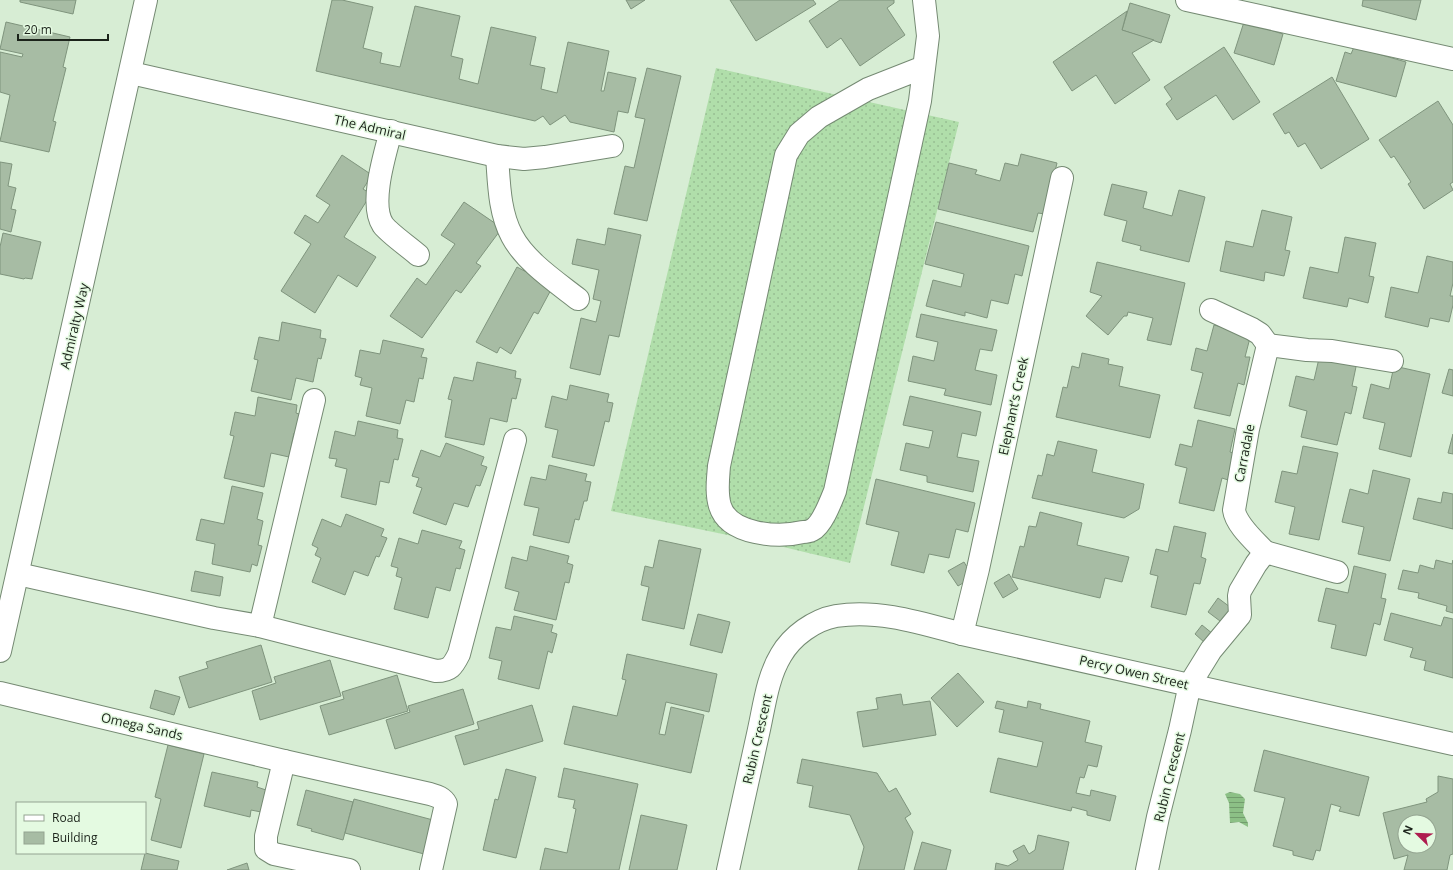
<svg xmlns="http://www.w3.org/2000/svg" width="1453" height="870" viewBox="0 0 1453 870" font-family="'Open Sans',sans-serif">
<style>
.grass{fill:url(#grass-dots)}
.water{fill:url(#water-rules)}
.building{fill:#a7bca4;stroke:#7f947d;fill-rule:evenodd}
.lines{fill:none;stroke-linecap:round;stroke-linejoin:round}
.street-casing{stroke:#758a73;stroke-width:24}
.secondary-casing{stroke:#758a73;stroke-width:24}
.street{stroke:#fff;stroke-width:22}
.secondary{stroke:#fff;stroke-width:22}
.labels{text-anchor:middle;stroke-width:3;stroke-linejoin:round;paint-order:stroke}
.street-label{font-size:13px;fill:#1b231a;stroke:#e4fae1}
</style>
<defs>
<pattern id="grass-dots" width="8" height="8" patternUnits="userSpaceOnUse"><rect width="8" height="8" fill="#b0deaa"/><path d="M2 2h.1M6 6h.1" fill="none" stroke="#97be92" stroke-width="1.8" stroke-linecap="round"/></pattern>
<pattern id="water-rules" width="6" height="5" patternUnits="userSpaceOnUse"><rect width="6" height="5" fill="#8cc086"/><path d="M0 2.5h6" fill="none" stroke="#729c6d"/></pattern>
</defs>
<rect width="100%" height="100%" fill="#d7edd4"/>
<path class="grass" d="M716 68 959 122 850 563 771 544 611 511Z"/>
<path class="water" d="M1230 792 1240 794 1245 799 1243 813 1248 823V827L1239 822 1230 823 1229 803 1225 794Z"/>
<g class="building">
<path d="M20 0H76L73 14 20 2Z"/>
<path d="M332 0H342L373 7 363 48 382 53 380 63 400 67 415 6 460 16 451 56 463 59 459 79 478 84 491 27 536 37 530 65 545 68 541 89 557 93 568 42 609 51 601 91H604L608 72 636 78 628 113 618 111 614 132 570 122 565 115 550 125 543 116 535 121 316 71Z"/>
<path d="M626 0H645L631 9Z"/>
<path d="M730 0H813L816 4 756 41Z"/>
<path d="M840 0H894V3L887 8 905 35 860 66 841 38 827 48 809 21Z"/>
<path d="M1363 0H1421L1416 20 1362 6Z"/>
<path d="M1130 3 1170 15 1161 43 1122 30Z"/>
<path d="M1127 11 1122 30 1154 40 1132 53 1150 80 1115 104 1096 75 1072 91 1053 62Z"/>
<path d="M6 22 70 37 63 67 66 68 53 121 56 122 49 152 0 141 10 95 0 92V52L22 57 23 54 0 49Z"/>
<path d="M1244 22 1283 34 1274 65 1234 53Z"/>
<path d="M1224 47 1260 102 1233 120 1216 95 1177 120 1166 104 1172 99 1164 87Z"/>
<path d="M1354 47 1406 62 1396 97 1336 81 1345 52 1351 54Z"/>
<path d="M647 68 681 76 647 221 614 214 625 166 634 168 645 119 635 117Z"/>
<path d="M1332 77 1369 139 1321 169 1305 143 1298 147 1289 132 1285 134 1273 114Z"/>
<path d="M1438 101 1453 125V182L1450 184 1453 190 1424 209 1408 184 1411 182 1394 156 1391 158 1379 140Z"/>
<path d="M1021 154 1057 163 1045 214 1038 213 1033 232 938 209 949 163 977 170 975 174 1000 181 1005 163 1018 166Z"/>
<path d="M342 155 372 175 363 189 371 194 344 237 376 257 357 287 338 275 315 313 281 291 311 244 294 233 305 215 318 223 330 205 316 196Z"/>
<path d="M0 162 12 164 8 186 16 188 11 209 16 210 11 232 0 229Z"/>
<path d="M1112 184 1147 192 1143 208 1172 216 1179 190 1205 197 1189 262 1140 250 1141 246 1122 241 1127 221 1104 215Z"/>
<path d="M464 202 502 228 476 263 481 266 461 293 456 290 422 338 390 316 417 278 426 285 455 244 441 235Z"/>
<path d="M1262 210 1292 217 1285 250 1290 251 1284 276 1265 272 1264 281 1220 271 1226 241 1253 247Z"/>
<path d="M936 222 1029 246 1022 276 1015 274 1008 304 991 300 987 318 965 312V316L926 306 933 280 961 287 964 274 925 264Z"/>
<path d="M608 228 641 235 619 337 609 335 600 375 570 368 581 318 596 322 601 301 593 299 599 270 572 264 577 239 605 245Z"/>
<path d="M3 233 41 242 32 279 25 278 24 279 0 274V247Z"/>
<path d="M1345 237 1376 243 1369 276 1374 277 1368 303 1349 298 1347 307 1303 298 1310 267 1338 273Z"/>
<path d="M1427 256 1453 262V283L1450 296H1453V305L1449 322 1430 318 1428 327 1385 317 1391 287 1418 293Z"/>
<path d="M1097 262 1185 283 1171 345 1147 340 1153 318 1128 312 1127 316H1124L1108 335 1086 316 1102 296 1090 292Z"/>
<path d="M517 267 553 286 538 314 534 312 511 354 500 347 497 353 476 342Z"/>
<path d="M921 314 997 330 992 351 980 349 975 370 997 375 991 405 944 395 946 389 908 381 913 356 934 361 938 342 916 337Z"/>
<path d="M282 322 321 330 320 338 326 339 321 359 318 358 313 382 296 378 291 400 251 391 258 360 254 359 259 337 279 341Z"/>
<path d="M1214 325 1251 334 1245 357H1250L1244 385 1238 383 1230 416 1194 408 1203 373 1191 370 1196 348 1207 351Z"/>
<path d="M383 340 424 349 421 357 427 358 423 379 419 378 414 402 406 400 400 424 366 416 372 388 360 385 362 378 355 376 360 350 380 354Z"/>
<path d="M1082 353 1109 359 1108 364 1123 367 1119 386 1160 395 1150 438 1056 417 1063 387 1067 388 1072 366 1079 368Z"/>
<path d="M1320 354 1357 362 1352 386 1357 387 1351 414 1345 412 1337 445 1301 437 1307 411 1289 406 1296 376 1314 380Z"/>
<path d="M477 362 516 371 515 378 521 379 516 399 512 398 507 422 490 418 484 445 445 437 452 400 448 399 454 377 473 381Z"/>
<path d="M1394 366 1430 374 1411 457 1379 449 1385 423 1363 418 1371 384 1389 389Z"/>
<path d="M1449 369 1453 370V396L1442 393Z"/>
<path d="M570 385 609 394 607 402 613 403 609 422 605 421 594 466 552 457 558 430 545 427 552 396 567 400Z"/>
<path d="M910 396 981 412 976 436 962 433 957 457 979 461 973 492 927 482V476L900 470 906 443 929 448 933 431 903 425Z"/>
<path d="M258 397 297 405 296 413 302 415 297 434 294 433 289 457 271 453 264 487 224 478 234 436 230 435 235 412 255 416Z"/>
<path d="M1198 420 1235 429 1230 452 1234 453 1228 480 1222 478 1214 511 1179 503 1187 468 1175 465 1180 444 1192 447Z"/>
<path d="M358 421 398 430 397 438 403 439 398 460 394 459 389 483 380 481 376 505 341 497 347 469 335 466 337 459 329 458 335 431 355 436Z"/>
<path d="M1453 434V454L1448 453Z"/>
<path d="M1058 441 1097 450 1092 472 1144 484 1139 509 1124 518 1032 498 1038 475 1042 476 1047 454 1054 456Z"/>
<path d="M446 443 484 457 481 465 487 467 480 486 476 485 468 507 454 503 446 525 413 513 422 488 416 486 419 478 412 476 421 450 440 457Z"/>
<path d="M1303 446 1338 453 1319 540 1289 534 1295 507 1275 502 1282 471 1297 474Z"/>
<path d="M549 465 587 474 585 481 591 482 587 501H584L579 520 575 519 569 543 533 535 539 508 524 505 531 477 546 480Z"/>
<path d="M1373 470 1410 479 1390 561 1358 554 1364 527 1342 522 1350 489 1368 494Z"/>
<path d="M876 479 975 503 968 532 956 529 949 558 929 554 924 573 891 565 899 532 866 524Z"/>
<path d="M232 486 263 493 257 519 263 521 258 545 262 546 257 566 252 564 250 572 212 564 215 544 196 540 201 519 224 524Z"/>
<path d="M1443 492 1453 494V529L1413 519 1418 498 1441 503Z"/>
<path d="M1040 512 1082 523 1077 545 1129 557 1122 582 1105 578 1100 598 1012 577 1020 546 1024 547 1029 526 1036 527Z"/>
<path d="M346 514 384 529 381 536 387 538 379 557 376 556 368 576 354 571 345 595 312 582 321 558 315 555 318 548 312 545 322 519 341 527Z"/>
<path d="M1174 526 1206 533 1201 557 1206 559 1200 584 1194 583 1186 615 1151 607 1158 576 1150 574 1156 549 1168 552Z"/>
<path d="M422 530 462 541 459 548 465 550 460 569 456 568 450 591 436 587 428 618 394 609 402 578 396 576 398 568 391 566 399 538 418 544Z"/>
<path d="M659 540 701 549 684 629 642 620 649 587 641 585 645 566 653 568Z"/>
<path d="M530 546 569 556 567 563 573 565 569 583 565 582 556 620 514 610 519 592 505 588 512 557 527 561Z"/>
<path d="M1436 560 1452 564 1453 560V613L1446 611 1447 606 1418 598 1419 593 1398 589 1403 570 1418 573 1420 565 1434 569Z"/>
<path d="M964 562 973 577 958 586 948 571Z"/>
<path d="M1354 566 1386 574 1381 598 1386 599 1380 625 1374 623 1366 656 1331 648 1336 625 1318 621 1326 588 1348 593Z"/>
<path d="M195 571 223 577 220 596 191 591Z"/>
<path d="M1009 574 1018 589 1003 598 994 583Z"/>
<path d="M1218 598 1238 613 1228 627 1208 612Z"/>
<path d="M1391 613 1441 626 1444 617 1453 619V678L1424 670 1426 661 1410 657 1413 648 1384 640Z"/>
<path d="M698 614 730 622 722 653 690 645Z"/>
<path d="M514 616 553 625 551 632 557 634 552 653 548 651 539 689 498 679 502 661 489 658 496 627 511 630Z"/>
<path d="M1202 625 1213 634 1205 643 1195 634Z"/>
<path d="M261 645 272 682 189 708 179 677 208 668 206 662Z"/>
<path d="M627 654 717 674 709 712 666 702 659 734 665 735 671 707 704 715 691 773 564 744 573 706 617 716 626 680 622 679Z"/>
<path d="M330 660 341 696 260 720 252 691 276 683 274 677Z"/>
<path d="M958 673 984 702 957 727 931 698Z"/>
<path d="M397 675 408 711 329 735 320 706 344 699 342 692Z"/>
<path d="M463 689 474 724 395 749 386 720 410 712 408 706Z"/>
<path d="M155 690 180 697 174 715 150 708Z"/>
<path d="M901 694 903 705 930 701 936 735 863 747 857 712 878 709 876 698Z"/>
<path d="M997 701 1027 708 1028 701 1041 704 1040 709 1090 721 1085 742 1102 746 1097 767 1088 765 1084 778 1080 777 1076 793 1090 796 1091 790 1116 796 1110 821 1087 815V811L1072 807 1071 811 990 792 998 758 1037 767 1043 742 999 732 1004 710 995 708Z"/>
<path d="M532 705 543 741 464 765 455 736 479 729 477 722Z"/>
<path d="M168 745 204 754 181 848 151 840 161 799 155 797Z"/>
<path d="M1264 750 1369 777 1359 816 1339 811 1341 807 1331 804 1320 851 1316 850 1313 860 1293 855V851L1273 846 1285 798 1254 791Z"/>
<path d="M802 759 877 773 889 792 896 788 911 814 905 818 913 832 904 870H858L864 847 850 815 809 807 813 786 797 783Z"/>
<path d="M564 768 638 784 619 870H540L545 848 567 853 576 809 573 808 575 800 558 797Z"/>
<path d="M506 769 536 777 516 858 483 850 495 799 498 800Z"/>
<path d="M212 772 258 782 257 787 266 790 261 812 251 810 250 817 204 806Z"/>
<path d="M1438 776 1453 779V854L1450 855 1447 870H1404L1408 855 1394 859 1383 813 1427 802 1426 799 1438 792ZM1405 822H1429V846H1405Z"/>
<path d="M306 790 353 802 343 840 311 831 312 829 297 825Z"/>
<path d="M354 799 433 820 424 854 345 833Z"/>
<path d="M641 815 687 825 677 870H629Z"/>
<path d="M1038 835 1069 842 1063 870H995L996 863 1008 866 1018 860 1013 851 1024 845 1029 854 1035 850Z"/>
<path d="M922 842 951 850 946 870H914Z"/>
<path d="M145 853 179 861 177 870H141Z"/>
<path d="M247 863 249 870H227Z"/>
</g>
<g class="lines">
<defs>
<g id="street">
<path d="M924 0 928 36 920 101 835 491C831 501 822 525 812 530 810 531 806 532 803 532 778 538 729 535 720 506 716 493 718 479 719 466L786 155 799 134 819 117 868 89 924 67"/>
<path d="M1187 0 1453 59"/>
<path d="M131 73 497 156 524 159 545 157 612 146"/>
<path d="M391 131C385 154 369 204 383 225 390 234 409 247 418 255"/>
<path d="M497 156C499 182 499 212 512 236 525 261 555 281 578 299"/>
<path d="M1211 310 1252 329 1260 334 1268 345"/>
<path d="M1265 552C1255 541 1236 525 1234 510L1248 429 1268 345 1307 350 1332 351 1392 361"/>
<path d="M18 574 214 618 260 626 436 671C450 671 453 666 459 654L515 440"/>
<path d="M260 626 314 400"/>
<path d="M962 634 978 569 1062 178"/>
<path d="M0 693 284 761 430 794C437 796 443 798 446 804L431 870"/>
<path d="M284 761 266 836V849L274 854 349 870"/>
<path d="M728 870C738 825 748 779 758 734 764 708 767 678 781 655 792 636 814 620 836 616 878 609 921 623 962 634L1453 744"/>
<path d="M1147 870 1158 817 1180 730 1190 684 1211 650 1240 615 1239 596 1240 591 1256 564 1265 552 1337 572"/>
</g>
<path id="secondary" d="M0 651 146 0"/>
</defs>
<use href="#street" class="street-casing"/>
<use href="#secondary" class="secondary-casing"/>
<use href="#street" class="street"/>
<use href="#secondary" class="secondary"/>
</g>
<g class="labels">
<g class="street-label">
<text transform="translate(370 127) rotate(13)" y="5">The Admiral</text>
<text transform="translate(74 326) rotate(-77)" y="5">Admiralty Way</text>
<text transform="translate(1013 406) rotate(-78)" y="5">Elephant’s Creek</text>
<text transform="translate(1244 453) rotate(-79)" y="5">Carradale</text>
<text transform="translate(1134 672) rotate(13)" y="5">Percy Owen Street</text>
<text transform="translate(142 726) rotate(13)" y="5">Omega Sands</text>
<text transform="translate(757 739) rotate(-77)" y="5">Rubin Crescent</text>
<text transform="translate(1169 777) rotate(-76)" y="5">Rubin Crescent</text>
</g>
</g>
<rect x="16" y="802" width="130" height="52" fill="#e4fae1" stroke="#94a491"/>
<rect x="24" y="815" width="20" height="6" fill="#ffffff" stroke="#94a491"/>
<text x="52" y="822" font-size="12" fill="#1b231a">Road</text>
<rect x="24" y="832" width="20" height="12" fill="#a7bca4" stroke="#94a491"/>
<text x="52" y="842" font-size="12" fill="#1b231a">Building</text>
<g transform="translate(1417 834) rotate(293)"><circle r="19" fill="#e4fae1" stroke="#94a491"/>
<path d="M0-3L7 15L0 10L-7 15Z" fill="#ae1d4f"/>
<text y="-6" font-size="11" font-weight="bold" text-anchor="middle" fill="#1b231a">N</text>
</g>
<path d="M18 34v6h90v-6" fill="none" stroke="#1b231a" stroke-width="2"/>
<text x="24" y="34" font-size="12" fill="#1b231a" stroke="#e4fae1" stroke-width="3" paint-order="stroke">20 m</text>
</svg>
